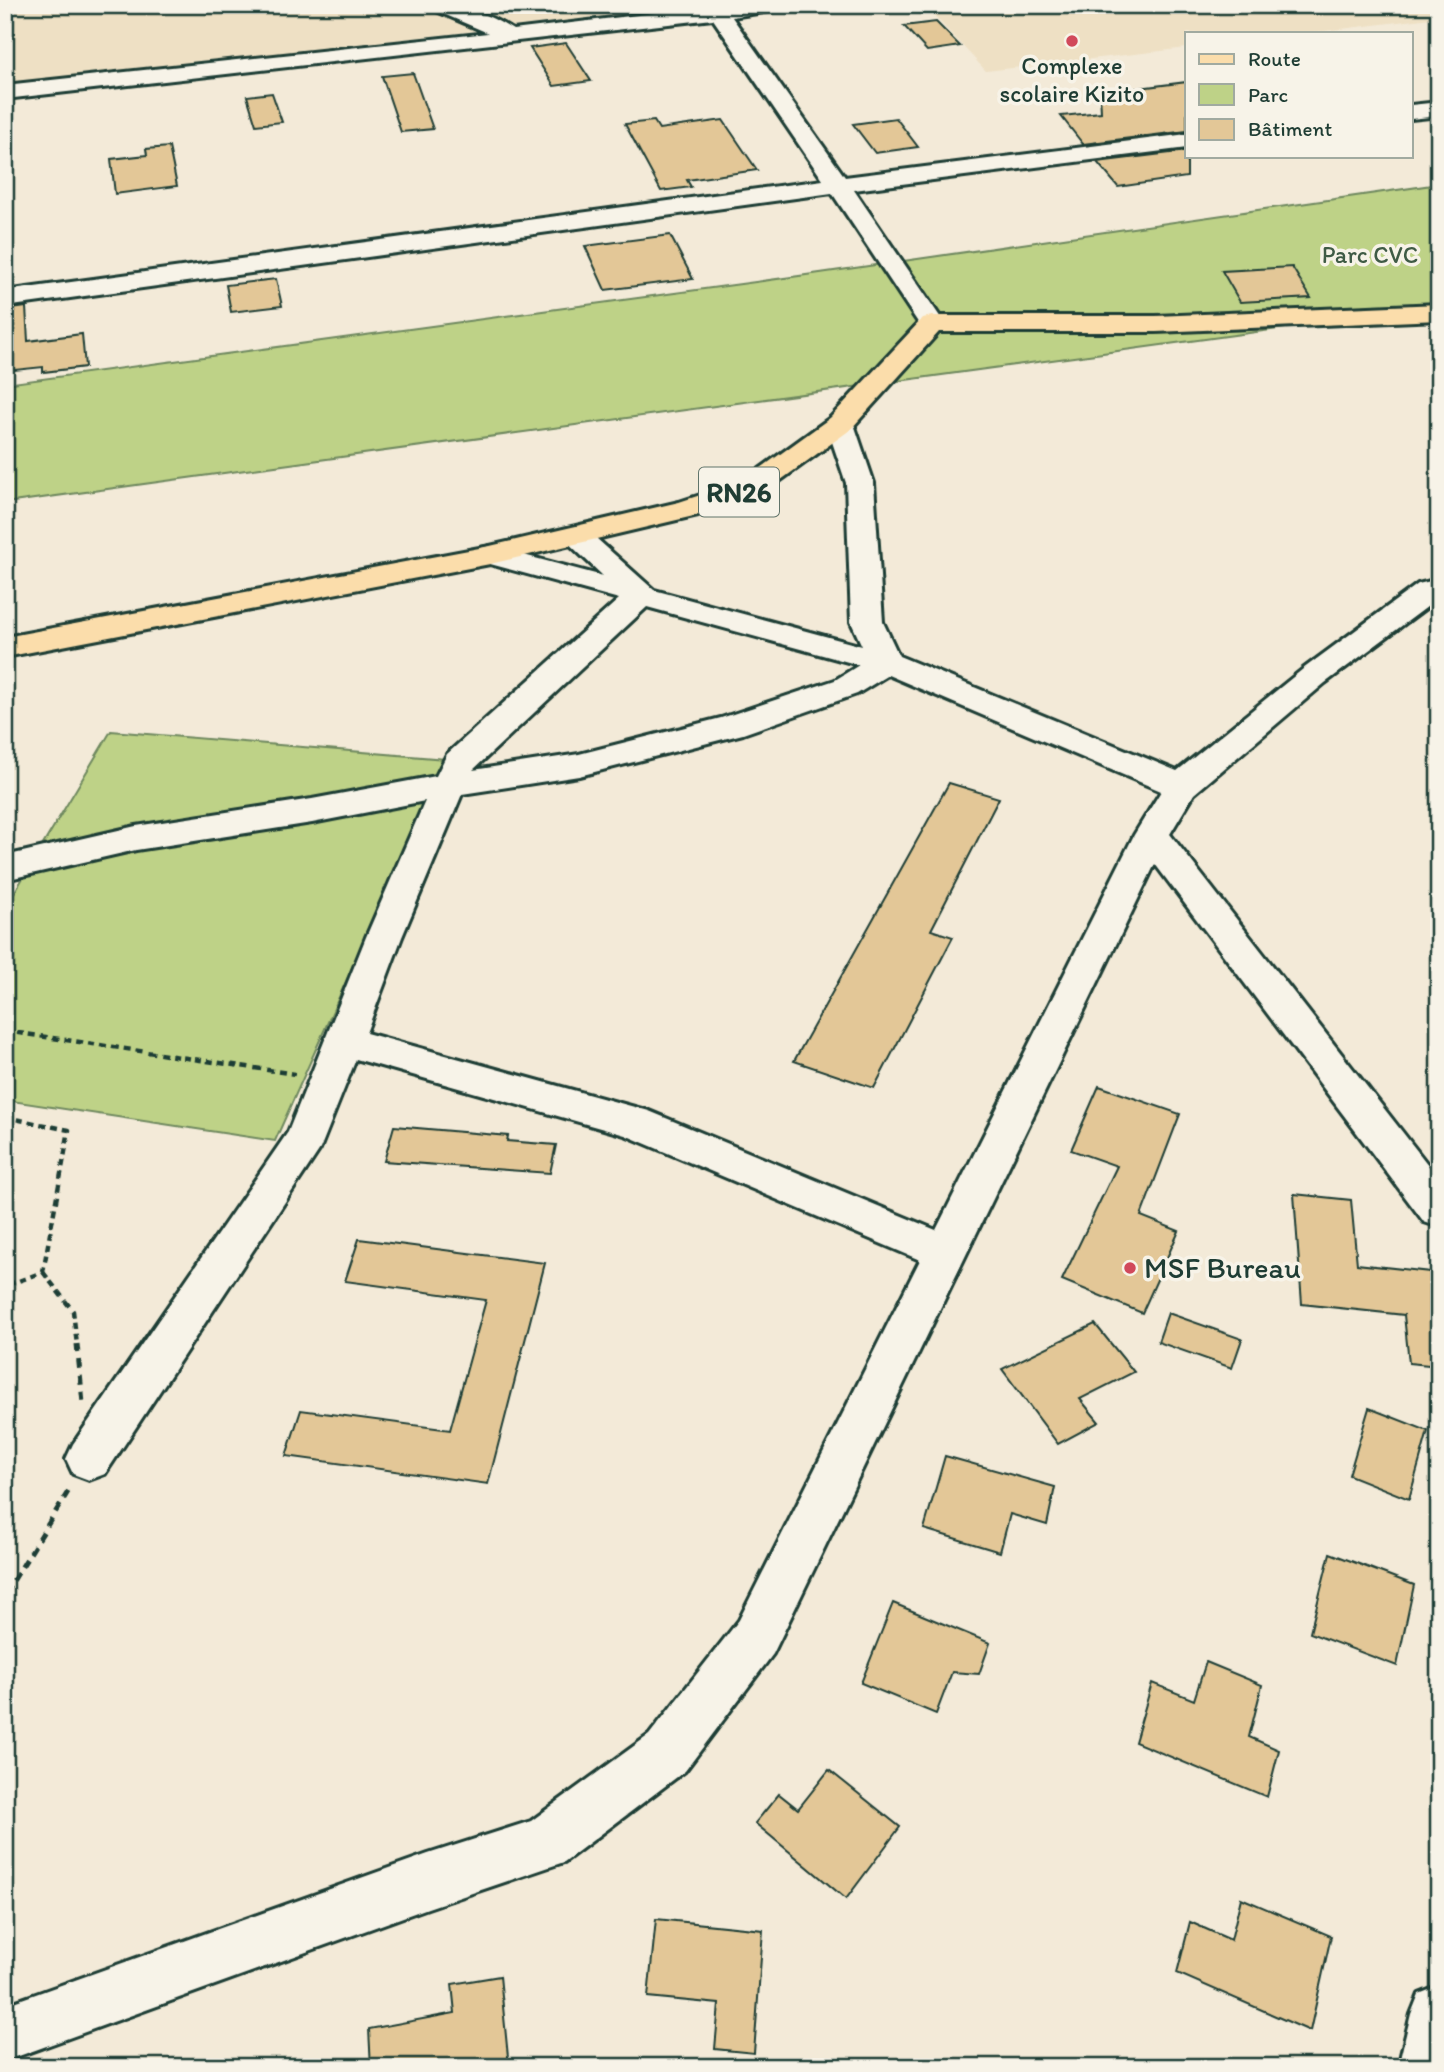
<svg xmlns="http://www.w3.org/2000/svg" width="1444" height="2072" viewBox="0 0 1444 2072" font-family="Itim,sans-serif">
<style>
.built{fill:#eee0c4}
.green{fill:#bed287;stroke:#6e885e;stroke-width:2}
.building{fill:#e3c797;stroke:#1f3d34;stroke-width:2}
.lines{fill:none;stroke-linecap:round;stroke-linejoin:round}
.minor-casing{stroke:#1f3d34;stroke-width:6}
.major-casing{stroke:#1f3d34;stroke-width:6}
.path-far1{stroke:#1f3d34;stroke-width:4.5;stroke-dasharray:7 5;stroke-linecap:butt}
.path{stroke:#1f3d34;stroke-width:5;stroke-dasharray:9 7;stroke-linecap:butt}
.minor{fill:#f7f3e8;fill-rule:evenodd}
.major{fill:#fbddab;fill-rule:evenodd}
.poi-dot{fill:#d1495b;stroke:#f7f3e8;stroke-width:2.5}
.labels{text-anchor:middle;stroke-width:7;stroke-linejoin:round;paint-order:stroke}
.far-poi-label{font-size:24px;fill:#1f3d34;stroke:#f7f3e8}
.far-park-label{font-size:24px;fill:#3f5b45;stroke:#f7f3e8}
.shield{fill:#f7f3e8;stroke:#60746a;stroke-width:2}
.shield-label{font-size:28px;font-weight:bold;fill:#1f3d34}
.poi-label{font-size:30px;fill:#1f3d34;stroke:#f7f3e8;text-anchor:start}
</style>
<rect width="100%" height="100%" fill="#f3ead8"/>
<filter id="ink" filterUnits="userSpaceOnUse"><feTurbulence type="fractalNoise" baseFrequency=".0143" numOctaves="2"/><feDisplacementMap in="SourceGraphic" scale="14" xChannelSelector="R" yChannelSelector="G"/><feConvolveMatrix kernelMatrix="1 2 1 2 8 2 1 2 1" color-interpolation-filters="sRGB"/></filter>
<g filter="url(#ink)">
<g class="built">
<path d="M5 5H694V6L5 85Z"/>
<path d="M924 5H1439V17L1308 33H1187V48L986 71Z"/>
</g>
<g class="green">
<path d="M1439 184V307L5 503V384L799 276Z"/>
<path d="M111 731 445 759 275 1141 5 1100V908Z"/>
</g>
<g class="building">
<path d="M936 22 960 46 927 51 904 26Z"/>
<path d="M566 43 591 81 554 86 530 48Z"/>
<path d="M413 73 433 129 401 132 382 76Z"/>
<path d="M1187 82V131L1083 144 1061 116 1101 112 1100 93Z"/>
<path d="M272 93 282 122 256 125 247 96Z"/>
<path d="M896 118 918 147 875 153 853 124Z"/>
<path d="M723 120 757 170 687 180 691 187 661 191 625 124 654 121 659 129Z"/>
<path d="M169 147 177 186 115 194 111 159 147 155 146 149Z"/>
<path d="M1187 151V177L1118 187 1097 162Z"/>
<path d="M670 235 693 279 605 290 585 246Z"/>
<path d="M1292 267 1311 298 1240 302 1222 271Z"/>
<path d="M276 279 282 306 231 312 226 285Z"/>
<path d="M26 307 28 341 82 334 85 367 43 372V367L5 371V310Z"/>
<path d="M949 783 999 798 931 930 953 937 874 1088 794 1061Z"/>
<path d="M1099 1086 1180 1114 1141 1216 1179 1231 1142 1313 1062 1280 1117 1166 1071 1150Z"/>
<path d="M394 1126 508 1136 507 1141 556 1145 550 1173 384 1161Z"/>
<path d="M1294 1194 1351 1200 1357 1264 1439 1273V1366L1409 1363 1404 1315 1302 1304Z"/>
<path d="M359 1239 545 1263 488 1484 286 1456 301 1410 450 1430 486 1300 345 1281Z"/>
<path d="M1168 1313 1242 1339 1232 1368 1158 1342Z"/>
<path d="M1095 1324 1134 1372 1080 1399 1099 1422 1058 1444 1002 1369Z"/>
<path d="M1369 1408 1428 1431 1409 1499 1349 1475Z"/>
<path d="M945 1456 1055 1487 1047 1525 1010 1514 1000 1552 924 1529Z"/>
<path d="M1330 1553 1414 1585 1397 1666 1310 1633Z"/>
<path d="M893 1603 990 1643 979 1674 952 1672 936 1714 861 1683Z"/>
<path d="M1206 1662 1262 1685 1249 1737 1279 1750 1267 1797 1135 1742 1152 1683 1194 1700Z"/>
<path d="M829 1770 900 1827 846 1899 755 1823 779 1794 798 1809Z"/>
<path d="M1241 1898 1331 1936 1310 2031 1177 1973 1190 1922 1231 1940Z"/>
<path d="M656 1919 763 1930 754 2053 715 2049 719 2004 648 1997Z"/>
<path d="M500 1976 509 2067H371L369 2029 455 2013 452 1984Z"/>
</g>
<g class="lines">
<defs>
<g id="minor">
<path d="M429 5C462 5 485 12 513 30L705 7 704 5H785L782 9 732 17 845 177 1187 134V148L854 190 945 324 941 330 932 332 923 330 832 193 5 307V291L823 180 713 19 5 99V85L488 33 432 9Z"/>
<path d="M1439 102V116L1411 119V105Z"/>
<path d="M840 416 850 418 854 424 874 483 883 622 899 656 1177 771 1303 669 1418 584 1439 579V598L1325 683 1194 794 1170 834 1439 1179V1227L1424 1222 1155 864 773 1654 685 1771 564 1862 428 1908 5 2061V2005L428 1854 531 1821 649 1735 739 1620 920 1260 625 1135 356 1059 320 1149 105 1474 89 1480 73 1474 66 1459 73 1444 288 1132 366 937 425 801 312 823 136 850 5 880V856L136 826 312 799 436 776 447 754 619 599 479 561 475 555 479 549 490 546 603 576 561 536 565 530 576 527 587 530 654 590 862 646 851 622 846 483 826 424 830 418ZM647 607 859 665 835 680 721 718 579 754 473 770ZM888 675 1161 791 1134 835 936 1230 649 1111 366 1033 402 937 462 794 579 776 743 734 857 694Z"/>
<path d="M1439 1986V2067H1398L1411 2014 1419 1994Z"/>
</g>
<path id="major" d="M1439 304V320L1156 332H939L850 430 763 493 698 515 490 564 5 657V637L490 546 679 502 743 481 830 418 923 318 932 316H1156Z"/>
</defs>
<use href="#minor" class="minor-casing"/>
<use href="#major" class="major-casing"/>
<g class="path-far1">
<path d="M5 1031 295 1074"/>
<path d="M5 1117 69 1130 43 1272 5 1286"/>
<path d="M43 1272 73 1311 77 1345"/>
</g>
<g class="path">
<path d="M77 1344 83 1403"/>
<path d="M5 1594 71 1487"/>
</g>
<use href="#minor" class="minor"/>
<use href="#major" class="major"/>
</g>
</g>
<g class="poi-dot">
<circle cx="1072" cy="41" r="7"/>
<circle cx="1130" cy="1268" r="7"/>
</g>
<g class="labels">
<g class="far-poi-label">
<text x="1072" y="74">Complexe<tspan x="1072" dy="28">scolaire Kizito</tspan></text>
</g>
<g class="far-park-label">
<text x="1370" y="263">Parc CVC</text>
</g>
<rect class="shield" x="699" y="467.5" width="80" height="49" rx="5"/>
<g class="shield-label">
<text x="739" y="502">RN26</text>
</g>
<g class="poi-label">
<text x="1144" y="1278">MSF Bureau</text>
</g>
</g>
<rect width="1444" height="2072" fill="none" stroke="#f7f3e8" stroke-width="28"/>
<rect x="14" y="14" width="1416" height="2044" fill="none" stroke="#1f3d34" stroke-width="2.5" filter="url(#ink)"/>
<rect x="1185" y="32" width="228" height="126" fill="#f7f3e8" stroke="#a1aaa0" stroke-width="2"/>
<rect x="1199" y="54" width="35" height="10" fill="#fbddab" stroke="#a1aaa0" stroke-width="2"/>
<text x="1248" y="66" font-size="21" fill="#1f3d34">Route</text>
<rect x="1199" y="84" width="35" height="21" fill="#bed287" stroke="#a1aaa0" stroke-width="2"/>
<text x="1248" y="102" font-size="21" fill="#1f3d34">Parc</text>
<rect x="1199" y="119" width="35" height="21" fill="#e3c797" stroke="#a1aaa0" stroke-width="2"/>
<text x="1248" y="136" font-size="21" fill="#1f3d34">Bâtiment</text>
</svg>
